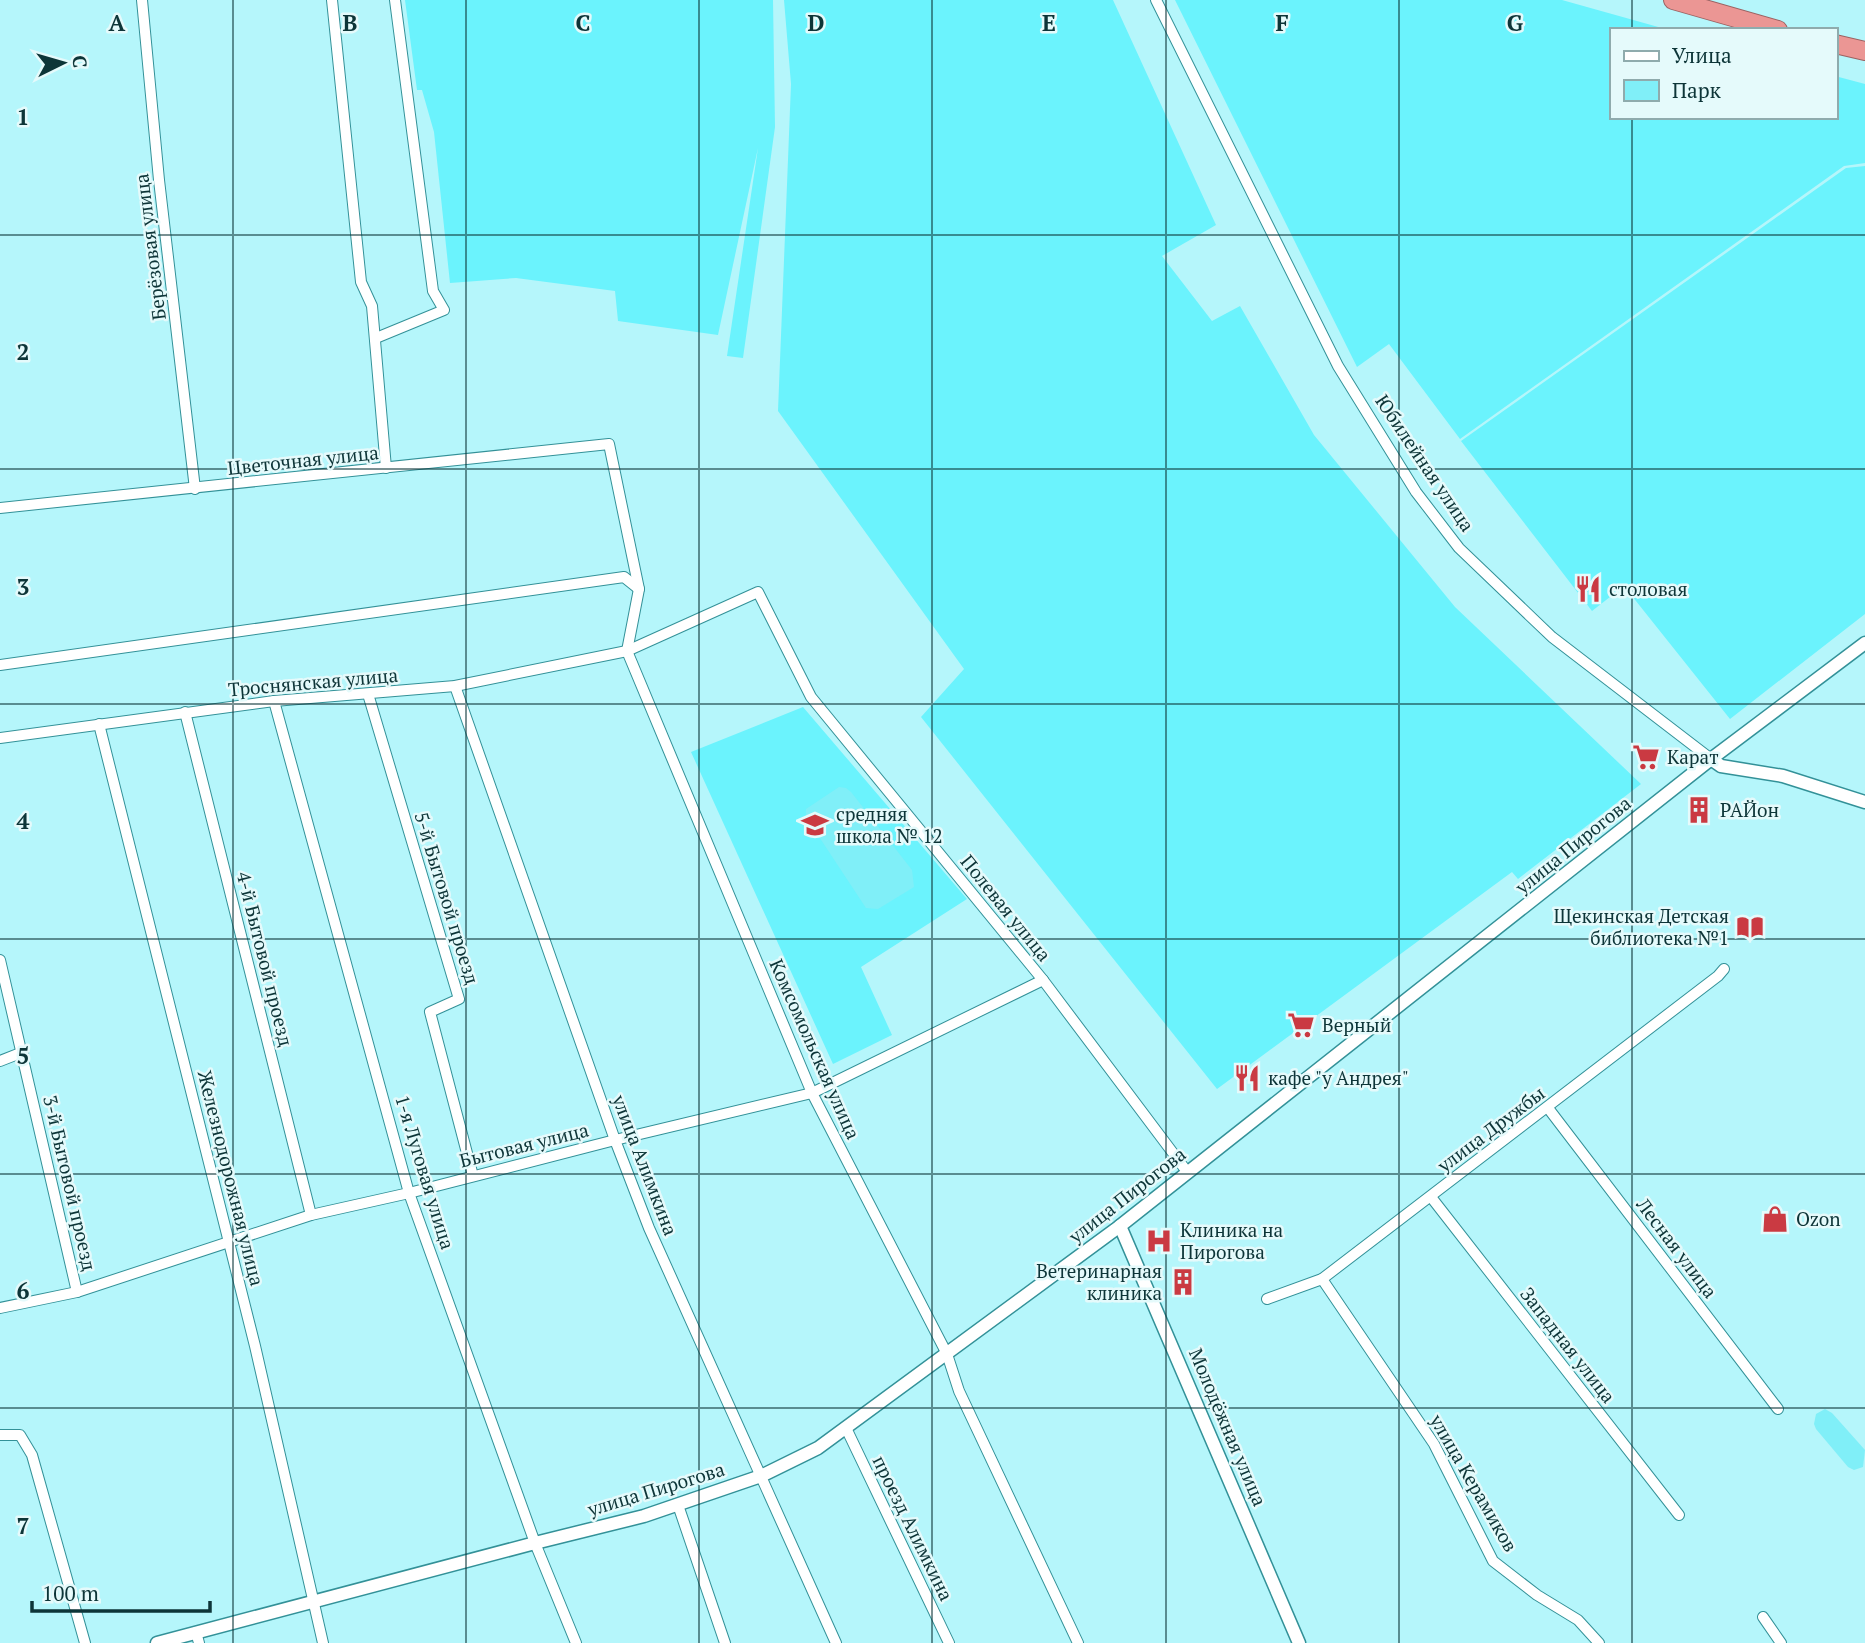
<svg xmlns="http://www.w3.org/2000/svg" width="1865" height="1643" viewBox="0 0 1865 1643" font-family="'PT Serif',serif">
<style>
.built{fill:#6bf3fd}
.green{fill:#80eff8}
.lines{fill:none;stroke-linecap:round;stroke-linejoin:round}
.minor-casing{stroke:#339198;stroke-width:12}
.tertiary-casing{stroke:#339198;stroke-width:15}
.trunk-casing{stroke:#9a6262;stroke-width:20}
.minor{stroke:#fff;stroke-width:10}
.tertiary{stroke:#fff;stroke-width:12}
.trunk{stroke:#eb9694;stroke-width:18}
.grid{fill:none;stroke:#0d3538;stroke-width:2;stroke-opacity:0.55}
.labels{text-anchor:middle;stroke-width:5;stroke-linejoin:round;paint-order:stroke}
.street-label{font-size:19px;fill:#0d3538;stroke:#e5fafb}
.poi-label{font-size:19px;fill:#0d3538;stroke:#e5fafb;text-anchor:start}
.grid-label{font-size:23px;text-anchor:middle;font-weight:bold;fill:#0d3538;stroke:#e5fafb;stroke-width:5;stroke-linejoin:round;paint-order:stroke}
</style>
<rect width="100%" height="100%" fill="#b5f6fb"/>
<g class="built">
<path d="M405 0H773L775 127 743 358 727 356 758 148 718 335 618 321 615 291 516 278 450 283 434 132 422 90H417Z"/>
<path d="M784 0H1113L1216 225 1162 256 1212 321 1240 306 1314 435 1455 607 1641 784 1518 879 1512 872 1217 1089 921 717 964 669 778 411 791 84Z"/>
<path d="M1175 0H1562L1669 30H1611V117H1835V76L1865 84V163L1844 166 1460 439 1389 344 1357 367Z"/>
<path d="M1865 166V614L1730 719 1624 586 1592 611 1461 441 1846 168Z"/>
<path d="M803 707 967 899 861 967 892 1035 833 1064 691 752Z"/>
</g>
<g class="green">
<path d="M839 787 846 788 851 792 912 870 914 887 878 909 866 908 806 817V809Z"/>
<path d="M1825 1409 1832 1413 1865 1450 1863 1467 1854 1470 1848 1467 1816 1429 1814 1424 1816 1414Z"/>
</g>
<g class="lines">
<defs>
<g id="minor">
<path d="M142 0 159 180 195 489"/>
<path d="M332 0 361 282 372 306 386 468"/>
<path d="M1156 0 1338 366 1416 492 1459 548 1552 637 1711 759"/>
<path d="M376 338 444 310 433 291 395 0"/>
<path d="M0 508 609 444 639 589 627 651 812 1093 947 1354 959 1391 1078 1643"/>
<path d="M0 665 624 577 639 589"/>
<path d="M455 686 615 1140 649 1228 836 1643"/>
<path d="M368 694 459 999 430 1012 473 1176"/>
<path d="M274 701 409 1193 535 1543 576 1643"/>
<path d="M185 712 311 1215"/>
<path d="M99 724 255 1346 323 1643"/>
<path d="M0 738 274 701 455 686 627 651 758 592 811 697 1043 980 1188 1173"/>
<path d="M0 960 77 1292"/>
<path d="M0 1061 23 1052"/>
<path d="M1548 1108 1778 1409"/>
<path d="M1431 1197 1679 1515"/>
<path d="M1322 1279 1434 1444 1493 1561 1537 1595 1578 1620 1599 1643"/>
<path d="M1267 1299 1322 1279 1718 976 1724 969"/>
<path d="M0 1308 77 1292 311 1215 409 1193 615 1140 812 1093 1043 980"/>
<path d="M846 1428 949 1643"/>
<path d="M0 1435H20L32 1455 85 1643"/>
<path d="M678 1505 725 1643"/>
<path d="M1763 1617 1781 1643"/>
<path d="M196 1632 199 1643"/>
</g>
<g id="tertiary">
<path d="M1711 759 1721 766 1783 776 1865 802"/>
<path d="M1120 1226 1299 1643"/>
<path d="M157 1643 535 1543 644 1516 761 1476 818 1448 1120 1226 1711 759 1865 643"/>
</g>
<g id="trunk">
<path d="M1673 0 1778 30"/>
<path d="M1835 44 1865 51"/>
</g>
</defs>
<use href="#minor" class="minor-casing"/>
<use href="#tertiary" class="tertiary-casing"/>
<use href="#trunk" class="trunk-casing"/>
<use href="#minor" class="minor"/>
<use href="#tertiary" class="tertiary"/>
<use href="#trunk" class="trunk"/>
</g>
<path class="grid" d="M233 0V1643M466 0V1643M699 0V1643M932 0V1643M1166 0V1643M1399 0V1643M1632 0V30M1632 117V1643M0 235H1865M0 469H1865M0 704H1865M0 939H1865M0 1174H1865M0 1408H1865"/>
<defs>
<symbol id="restaurant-bare" viewBox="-9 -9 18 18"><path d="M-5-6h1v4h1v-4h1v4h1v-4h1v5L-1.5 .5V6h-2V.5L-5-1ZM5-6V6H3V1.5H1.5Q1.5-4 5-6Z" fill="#ca3a42" stroke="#e5fafb" stroke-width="2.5" paint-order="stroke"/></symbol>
<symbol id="supermarket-bare" viewBox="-9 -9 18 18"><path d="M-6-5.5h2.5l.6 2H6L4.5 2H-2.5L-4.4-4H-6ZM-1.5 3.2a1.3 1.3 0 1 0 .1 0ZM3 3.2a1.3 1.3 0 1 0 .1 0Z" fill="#ca3a42" stroke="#e5fafb" stroke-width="2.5" paint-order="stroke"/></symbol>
<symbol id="building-bare" viewBox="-9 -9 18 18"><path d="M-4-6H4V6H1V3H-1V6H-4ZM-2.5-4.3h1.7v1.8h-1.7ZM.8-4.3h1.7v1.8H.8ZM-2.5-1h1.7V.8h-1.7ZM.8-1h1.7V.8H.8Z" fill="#ca3a42" stroke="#e5fafb" stroke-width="2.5" paint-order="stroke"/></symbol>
<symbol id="school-bare" viewBox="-9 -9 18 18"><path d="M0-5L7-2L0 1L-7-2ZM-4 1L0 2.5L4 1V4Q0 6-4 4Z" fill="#ca3a42" stroke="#e5fafb" stroke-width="2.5" paint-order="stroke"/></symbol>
<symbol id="library-bare" viewBox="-9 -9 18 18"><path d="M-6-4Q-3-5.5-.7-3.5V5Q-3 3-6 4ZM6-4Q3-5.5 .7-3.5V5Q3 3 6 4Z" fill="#ca3a42" stroke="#e5fafb" stroke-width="2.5" paint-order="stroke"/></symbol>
<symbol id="shop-bare" viewBox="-9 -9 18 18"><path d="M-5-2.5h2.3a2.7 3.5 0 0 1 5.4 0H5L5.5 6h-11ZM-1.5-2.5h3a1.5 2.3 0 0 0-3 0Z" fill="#ca3a42" stroke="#e5fafb" stroke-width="2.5" paint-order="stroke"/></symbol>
<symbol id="hospital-bare" viewBox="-9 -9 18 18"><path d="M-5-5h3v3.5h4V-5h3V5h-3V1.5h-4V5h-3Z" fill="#ca3a42" stroke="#e5fafb" stroke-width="2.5" paint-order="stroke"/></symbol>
</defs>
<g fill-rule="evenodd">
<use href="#restaurant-bare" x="1569" y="570" width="38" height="38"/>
<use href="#supermarket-bare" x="1627" y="738" width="38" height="38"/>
<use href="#building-bare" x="1680" y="791" width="38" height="38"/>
<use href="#school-bare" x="796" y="806" width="38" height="38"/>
<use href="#library-bare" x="1731" y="908" width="38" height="38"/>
<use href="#supermarket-bare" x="1282" y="1006" width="38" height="38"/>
<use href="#restaurant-bare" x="1228" y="1059" width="38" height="38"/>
<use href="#shop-bare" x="1756" y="1200" width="38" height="38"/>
<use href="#hospital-bare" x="1140" y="1222" width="38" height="38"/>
<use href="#building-bare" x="1164" y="1263" width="38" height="38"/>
</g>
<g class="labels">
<g class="street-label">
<text transform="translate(150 247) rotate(-97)" y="7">Берёзовая улица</text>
<text transform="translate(303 460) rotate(-6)" y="7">Цветочная улица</text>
<text transform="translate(1425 463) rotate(56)" y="7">Юбилейная улица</text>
<text transform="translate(313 682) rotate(-5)" y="7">Троснянская улица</text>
<text transform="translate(1573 845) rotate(-39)" y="7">улица Пирогова</text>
<text transform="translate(447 898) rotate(73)" y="7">5-й Бытовой проезд</text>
<text transform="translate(1006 908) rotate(51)" y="7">Полевая улица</text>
<text transform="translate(265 959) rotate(76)" y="7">4-й Бытовой проезд</text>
<text transform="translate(815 1049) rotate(66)" y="7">Комсомольская улица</text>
<text transform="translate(1491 1129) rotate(-37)" y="7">улица Дружбы</text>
<text transform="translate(524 1145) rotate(-14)" y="7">Бытовая улица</text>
<text transform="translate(645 1165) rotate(69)" y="7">улица Алимкина</text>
<text transform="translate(425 1172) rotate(73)" y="7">1-я Луговая улица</text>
<text transform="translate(231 1178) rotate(76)" y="7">Железнодорожная улица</text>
<text transform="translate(70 1183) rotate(77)" y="7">3-й Бытовой проезд</text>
<text transform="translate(1127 1195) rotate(-38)" y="7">улица Пирогова</text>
<text transform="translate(1677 1248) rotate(53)" y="7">Лесная улица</text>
<text transform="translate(1568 1345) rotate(52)" y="7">Западная улица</text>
<text transform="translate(1228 1427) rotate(67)" y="7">Молодёжная улица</text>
<text transform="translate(1474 1483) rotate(60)" y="7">улица Керамиков</text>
<text transform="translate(656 1489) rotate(-17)" y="7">улица Пирогова</text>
<text transform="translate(913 1528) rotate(64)" y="7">проезд Алимкина</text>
</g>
<g class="poi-label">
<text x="1609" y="596">столовая</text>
<text x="1667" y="764">Карат</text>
<text x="1720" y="817">РАЙон</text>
<text x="836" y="821">средняя<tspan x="836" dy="22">школа № 12</tspan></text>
<text x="1729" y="923" text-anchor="end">Щекинская Детская<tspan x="1729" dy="22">библиотека №1</tspan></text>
<text x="1322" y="1032">Верный</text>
<text x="1268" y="1085">кафе "у Андрея"</text>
<text x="1796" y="1226">Ozon</text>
<text x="1180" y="1237">Клиника на<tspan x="1180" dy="22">Пирогова</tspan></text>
<text x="1162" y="1278" text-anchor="end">Ветеринарная<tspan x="1162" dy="22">клиника</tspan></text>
</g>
</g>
<g class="grid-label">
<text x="117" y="31">A</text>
<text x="350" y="31">B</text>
<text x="583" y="31">C</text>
<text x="816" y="31">D</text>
<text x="1049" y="31">E</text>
<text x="1282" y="31">F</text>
<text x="1515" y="31">G</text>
<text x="23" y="125">1</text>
<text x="23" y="360">2</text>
<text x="23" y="595">3</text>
<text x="23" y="829">4</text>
<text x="23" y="1064">5</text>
<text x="23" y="1299">6</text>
<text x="23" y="1534">7</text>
</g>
<rect x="1610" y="28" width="228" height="91" fill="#e5fafb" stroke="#8fabad" stroke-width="2"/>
<rect x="1624" y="51" width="35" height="10" fill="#ffffff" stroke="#8fabad" stroke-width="2"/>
<text x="1672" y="63" font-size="21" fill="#0d3538">Улица</text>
<rect x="1624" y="80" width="35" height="21" fill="#80eff8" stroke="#8fabad" stroke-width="2"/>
<text x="1672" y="98" font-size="21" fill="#0d3538">Парк</text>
<g transform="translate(63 63) rotate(85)" stroke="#e5fafb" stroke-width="5" paint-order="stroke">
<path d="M0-5L12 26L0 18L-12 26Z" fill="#0d3538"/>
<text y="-10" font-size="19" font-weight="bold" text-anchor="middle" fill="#0d3538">С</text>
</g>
<path d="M32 1601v10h178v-10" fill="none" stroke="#0d3538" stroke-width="3.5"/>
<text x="42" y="1601" font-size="21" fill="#0d3538" stroke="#e5fafb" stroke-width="5" paint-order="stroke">100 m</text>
</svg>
